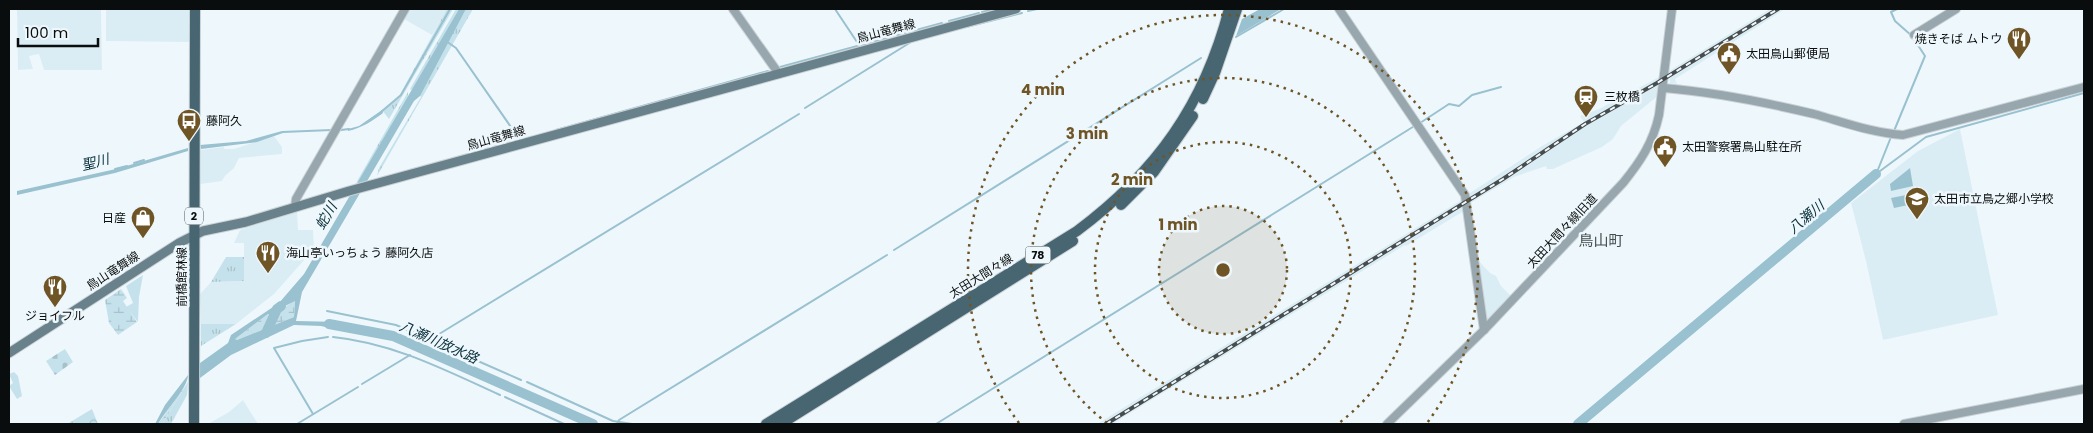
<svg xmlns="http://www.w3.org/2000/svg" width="2093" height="433" viewBox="0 0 2093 433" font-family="Poppins,'Noto Sans JP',sans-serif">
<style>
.built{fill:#dbedf4}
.grass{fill:url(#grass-tufts)}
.wetland{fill:url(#wetland-marsh)}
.cemetery{fill:url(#cemetery-stones)}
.park{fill:url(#park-crowns)}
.garden{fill:#c5e2ec}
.water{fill:#9ac1cf;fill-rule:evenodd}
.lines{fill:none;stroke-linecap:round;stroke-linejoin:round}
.stream{stroke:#9ac1cf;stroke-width:2}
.river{stroke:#9ac1cf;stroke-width:10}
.tertiary-casing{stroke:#cad2d6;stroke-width:10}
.secondary-casing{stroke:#cad2d6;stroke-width:11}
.primary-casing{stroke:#cad2d6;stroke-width:12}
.tertiary{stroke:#97a7ad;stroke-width:8}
.secondary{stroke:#69818a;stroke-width:9}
.primary{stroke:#486671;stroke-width:10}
.rail-casing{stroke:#474c4e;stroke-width:4}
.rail{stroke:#eef8fc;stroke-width:2;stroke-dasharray:5.5;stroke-linecap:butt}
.ring{fill:none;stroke:#6f5526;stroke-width:2.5;stroke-dasharray:2.5 5}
.labels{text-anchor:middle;stroke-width:5;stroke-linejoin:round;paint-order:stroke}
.shield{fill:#eef8fc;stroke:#4e5455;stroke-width:1}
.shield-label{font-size:11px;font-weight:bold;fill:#0a0d0e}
.street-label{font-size:12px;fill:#0a0d0e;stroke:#eef8fc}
.poi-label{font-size:12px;fill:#0a0d0e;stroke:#eef8fc;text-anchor:start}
.water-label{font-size:14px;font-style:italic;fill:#092f3a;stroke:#eef8fc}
.quarter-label{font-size:15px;fill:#444d50;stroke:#eef8fc}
.centre{fill:#6f5526;stroke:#eef8fc;stroke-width:2.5}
.ring-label{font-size:15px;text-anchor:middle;font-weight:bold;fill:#6f5526;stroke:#eef8fc;stroke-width:5;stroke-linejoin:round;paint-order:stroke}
</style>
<defs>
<pattern id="grass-tufts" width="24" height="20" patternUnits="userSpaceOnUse" patternTransform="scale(1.25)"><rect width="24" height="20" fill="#c5e2ec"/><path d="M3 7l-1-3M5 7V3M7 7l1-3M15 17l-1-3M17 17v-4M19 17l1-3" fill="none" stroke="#a8c1c9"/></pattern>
<pattern id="wetland-marsh" width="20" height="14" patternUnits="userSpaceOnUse" patternTransform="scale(1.25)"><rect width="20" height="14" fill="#c5e2ec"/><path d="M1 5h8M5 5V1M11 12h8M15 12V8" fill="none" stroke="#a8c1c9"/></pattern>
<pattern id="cemetery-stones" width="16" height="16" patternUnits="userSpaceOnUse" patternTransform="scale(1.25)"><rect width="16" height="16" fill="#c5e2ec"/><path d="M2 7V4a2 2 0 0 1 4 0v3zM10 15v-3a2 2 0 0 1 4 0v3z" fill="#a8c1c9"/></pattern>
<pattern id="park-crowns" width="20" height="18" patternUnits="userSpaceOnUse" patternTransform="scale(1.25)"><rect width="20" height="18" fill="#c5e2ec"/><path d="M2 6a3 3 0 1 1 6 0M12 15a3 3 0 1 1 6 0" fill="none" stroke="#a8c1c9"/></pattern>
</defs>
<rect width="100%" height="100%" fill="#eef8fc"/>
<g class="built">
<path d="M17 9H101L102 70H44L39 54 29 56 33 69 18 70Z"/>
<path d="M106 9H190V42L106 41Z"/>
<path d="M409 9H447L432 35 404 19Z"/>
<path d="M1770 9H1785L1675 79 1677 84 1670 83 1669 71Z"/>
<path d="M1661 76 1659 95 1621 126 1613 139 1602 147 1553 169H1547L1546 166 1514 177 1469 204 1470 193 1542 146 1584 122 1580 116 1599 109Z"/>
<path d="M1960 129 1998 315 1883 340 1866 261 1851 203 1918 151Z"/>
<path d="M274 136 282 147V154L239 158 234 168 225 176 222 181 200 184 201 150 224 147V149H234Z"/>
<path d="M1463 199 1464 211 1406 246 1405 245 1112 424H1097Z"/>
<path d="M297 211 298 230H313L314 249 274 294 236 324H201L200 294 211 282 244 281V243H234L240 230Z"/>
<path d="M1477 259 1490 273 1496 276 1501 286 1512 297 1488 324 1485 322Z"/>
<path d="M243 400 258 424H208L229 412Z"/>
</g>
<g class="grass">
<path d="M447 9H453L389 119 382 110 398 98Z"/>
<path d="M456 9H459L412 90 410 89Z"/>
<path d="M466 9H473L377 176 379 168 421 97 419 94Z"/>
<path d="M408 92V96L359 181 356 183Z"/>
<path d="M226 257H244V281L211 282Z"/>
<path d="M201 324H236L201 346Z"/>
<path d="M188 382 187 395 171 424H162Z"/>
</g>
<g class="wetland">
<path d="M121 289 127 298 123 301 137 322 118 335 109 323 105 300Z"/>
<path d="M295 300 294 317 237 340 235 339 268 314H275Z"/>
<path d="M188 382 162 424H158Z"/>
</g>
<path class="cemetery" d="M65 349 73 362 55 375 46 361Z"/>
<path class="park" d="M92 409 98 424H67Z"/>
<g class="garden">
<path d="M143 275 139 297 138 322 126 307 133 303 126 286Z"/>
<path d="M14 372 18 376 22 396 17 399 9 386 13 383 9 374Z"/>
</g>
<g class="water">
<path d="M459 9H466L420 96 414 101 302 292 296 321 341 322 342 331 321 326 294 325 231 355 200 378V363L228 343 231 335 279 303 304 274ZM295 301 294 317 237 340 235 339 268 314 275 315 279 309Z"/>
<path d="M1260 9H1281L1236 36 1242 19Z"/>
<path d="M382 110 383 113C372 121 362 128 348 131V129L359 126Z"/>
<path d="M332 129 331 131 283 133 257 142 201 149 200 145 246 141 282 131Z"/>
<path d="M188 148V151L115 173 17 195V191L116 169Z"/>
<path d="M1910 168 1913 186 1891 191 1890 184Z"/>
<path d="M1911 194 1913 204 1894 208 1891 198Z"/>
<path d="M188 375C188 388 165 411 158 424H155L165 405Z"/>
</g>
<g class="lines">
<g class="stream">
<path d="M835 9 859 45"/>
<path d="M1028 11 1037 9"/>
<path d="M982 12 995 9"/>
<path d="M949 21 979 13"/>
<path d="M966 27 1022 13"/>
<path d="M1236 37 1284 9"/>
<path d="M446 41 456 48 520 140"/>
<path d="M780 67 942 23"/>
<path d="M805 108 911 42"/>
<path d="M381 112 401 95 450 9"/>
<path d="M1420 123 1449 104 1459 106 1472 95 1501 87"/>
<path d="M341 130 349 129"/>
<path d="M556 130 768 71"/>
<path d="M1894 131 1925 56 1912 36 1895 21 1891 12 1897 9"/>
<path d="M134 163 144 160"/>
<path d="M115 169 127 166"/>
<path d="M1877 172 1891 137"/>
<path d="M1876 174 1926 137 2084 93"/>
<path d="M894 250 1201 58"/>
<path d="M327 311 396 325 521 380"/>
<path d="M333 337C393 343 445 370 500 395"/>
<path d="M431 339 799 114"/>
<path d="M527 382 613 421 632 424"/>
<path d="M362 384 410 355"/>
<path d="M505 397 564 424"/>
<path d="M313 414 274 348 302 341 328 337"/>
<path d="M297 424 358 387"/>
<path d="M617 424 619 420 887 255"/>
<path d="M936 424 1416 125"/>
</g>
<g class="river">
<path d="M329 324 393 336 593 424"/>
<path d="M266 333 277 309 281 306"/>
<path d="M1578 424 1876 174"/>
</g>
<defs>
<g id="tertiary">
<path d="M733 9 779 74"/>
<path d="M1339 9 1465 195 1484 330"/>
<path d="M1914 35 1956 9"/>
<path d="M1664 88C1714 92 1764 102 1814 114 1843 122 1872 133 1903 135L2084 87"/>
<path d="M295 207 296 199 405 9"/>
<path d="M1387 424 1484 330 1623 183C1640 162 1653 143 1659 115L1672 9"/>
<path d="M1904 424 2084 389"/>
</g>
<path id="secondary" d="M9 353 179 243 203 231 246 222 349 191 1016 9"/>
<g id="primary">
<path d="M1203 99 1215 73 1237 9"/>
<path d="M1121 205 1154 172 1193 116"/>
<path d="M194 424 195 9"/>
<path d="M766 424 1077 231C1156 172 1204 105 1229 9"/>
<path d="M781 424 1073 241"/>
</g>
</defs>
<use href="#tertiary" class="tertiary-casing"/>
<use href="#secondary" class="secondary-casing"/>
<use href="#primary" class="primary-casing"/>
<use href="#tertiary" class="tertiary"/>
<use href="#secondary" class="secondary"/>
<use href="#primary" class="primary"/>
<defs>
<path id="rail" d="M1106 424 1503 179 1585 124 1657 83 1778 9"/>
</defs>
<use href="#rail" class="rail-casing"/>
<use href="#rail" class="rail"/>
</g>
<circle cx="1223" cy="270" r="64" fill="#6f5526" fill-opacity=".12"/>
<g class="ring">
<circle cx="1223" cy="270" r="64"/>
<circle cx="1223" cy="270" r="128"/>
<path d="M1107 423A192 192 0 1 1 1339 423"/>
<path d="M1019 423A255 255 0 1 1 1427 423"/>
</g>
<defs>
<symbol id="restaurant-pin" viewBox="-11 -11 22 30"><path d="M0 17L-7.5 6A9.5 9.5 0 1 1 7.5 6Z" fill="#6f5526" stroke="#eef8fc"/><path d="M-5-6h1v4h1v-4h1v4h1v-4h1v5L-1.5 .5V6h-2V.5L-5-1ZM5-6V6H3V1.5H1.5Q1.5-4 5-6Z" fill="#fff"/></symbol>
<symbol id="civic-pin" viewBox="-11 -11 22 30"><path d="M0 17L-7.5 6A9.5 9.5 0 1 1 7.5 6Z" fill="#6f5526" stroke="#eef8fc"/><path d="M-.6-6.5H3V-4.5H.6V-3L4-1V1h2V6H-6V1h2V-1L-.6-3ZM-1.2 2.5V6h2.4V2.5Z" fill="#fff"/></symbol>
<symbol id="station-pin" viewBox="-11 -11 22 30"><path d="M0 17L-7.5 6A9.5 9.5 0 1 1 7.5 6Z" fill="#6f5526" stroke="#eef8fc"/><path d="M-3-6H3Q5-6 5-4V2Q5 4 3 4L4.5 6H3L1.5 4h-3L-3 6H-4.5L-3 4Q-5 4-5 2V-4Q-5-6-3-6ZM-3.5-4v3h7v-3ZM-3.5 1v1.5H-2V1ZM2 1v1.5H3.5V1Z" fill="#fff"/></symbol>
<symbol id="bus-pin" viewBox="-11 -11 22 30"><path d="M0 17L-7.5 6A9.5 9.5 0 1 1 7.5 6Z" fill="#6f5526" stroke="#eef8fc"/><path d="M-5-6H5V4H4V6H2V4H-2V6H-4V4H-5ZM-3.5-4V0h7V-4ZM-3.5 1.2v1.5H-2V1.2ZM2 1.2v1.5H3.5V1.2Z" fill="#fff"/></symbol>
<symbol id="school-pin" viewBox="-11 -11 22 30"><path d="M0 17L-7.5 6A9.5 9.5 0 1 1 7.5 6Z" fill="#6f5526" stroke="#eef8fc"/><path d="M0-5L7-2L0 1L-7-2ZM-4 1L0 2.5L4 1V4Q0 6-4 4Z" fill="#fff"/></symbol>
<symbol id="shop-pin" viewBox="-11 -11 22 30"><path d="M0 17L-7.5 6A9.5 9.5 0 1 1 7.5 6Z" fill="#6f5526" stroke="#eef8fc"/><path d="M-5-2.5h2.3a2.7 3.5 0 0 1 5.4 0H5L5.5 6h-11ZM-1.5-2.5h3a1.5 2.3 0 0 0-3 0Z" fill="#fff"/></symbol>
</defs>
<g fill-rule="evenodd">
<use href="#restaurant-pin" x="2005" y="25" width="28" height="38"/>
<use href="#civic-pin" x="1715" y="40" width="28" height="38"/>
<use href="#station-pin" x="1572" y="83" width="28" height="38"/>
<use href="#bus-pin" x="175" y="107" width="28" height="38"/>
<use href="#civic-pin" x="1651" y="133" width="28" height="38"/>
<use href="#school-pin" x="1903" y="185" width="28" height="38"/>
<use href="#shop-pin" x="129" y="204" width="28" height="38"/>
<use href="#restaurant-pin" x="254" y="239" width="28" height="38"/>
<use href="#restaurant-pin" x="41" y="273" width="28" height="38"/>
</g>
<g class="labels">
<g class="shield">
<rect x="185" y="207.5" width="18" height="17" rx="4"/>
<rect x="1025.5" y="246.5" width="25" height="17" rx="4"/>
</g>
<g class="shield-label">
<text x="194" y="220">2</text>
<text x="1038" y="259">78</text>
</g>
<g class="street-label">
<text transform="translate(886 31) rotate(-15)" y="4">鳥山竜舞線</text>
<text transform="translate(496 138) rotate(-16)" y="4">鳥山竜舞線</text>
<text transform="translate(1562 231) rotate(-47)" y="4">太田大間々線旧道</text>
<text transform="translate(113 271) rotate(-33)" y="4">鳥山竜舞線</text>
<text transform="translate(981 276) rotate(-32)" y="4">太田大間々線</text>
<text transform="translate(182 277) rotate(-90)" y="4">前橋館林線</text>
</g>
<g class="poi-label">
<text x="2002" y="43" text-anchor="end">焼きそば ムトウ</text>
<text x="1746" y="58">太田鳥山郵便局</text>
<text x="1604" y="101">三枚橋</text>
<text x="206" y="125">藤阿久</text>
<text x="1682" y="151">太田警察署鳥山駐在所</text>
<text x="1934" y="203">太田市立鳥之郷小学校</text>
<text x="126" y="222" text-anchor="end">日産</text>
<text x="286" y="257">海山亭いっちょう 藤阿久店</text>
<text x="55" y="320" text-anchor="middle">ジョイフル</text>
</g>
<g class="water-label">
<text transform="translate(95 162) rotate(-14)" y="5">聖川</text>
<text transform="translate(326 216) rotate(-60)" y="5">蛇川</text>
<text transform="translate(1806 217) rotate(-40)" y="5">八瀬川</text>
<text transform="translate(439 342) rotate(24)" y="5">八瀬川放水路</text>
</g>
<g class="quarter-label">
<text x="1601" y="246">鳥山町</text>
</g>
</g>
<circle cx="1223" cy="270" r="8" class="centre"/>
<g class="ring-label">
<text x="1043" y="95">4 min</text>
<text x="1087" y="139">3 min</text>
<text x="1132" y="185">2 min</text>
<text x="1178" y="230">1 min</text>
</g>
<rect width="2093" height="433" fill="none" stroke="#0a0d0e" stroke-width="20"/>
<path d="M18 38v8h80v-8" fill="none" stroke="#0a0d0e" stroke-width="2.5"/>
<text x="25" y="38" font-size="15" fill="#0a0d0e" stroke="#eef8fc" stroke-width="4" paint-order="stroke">100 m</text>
</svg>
